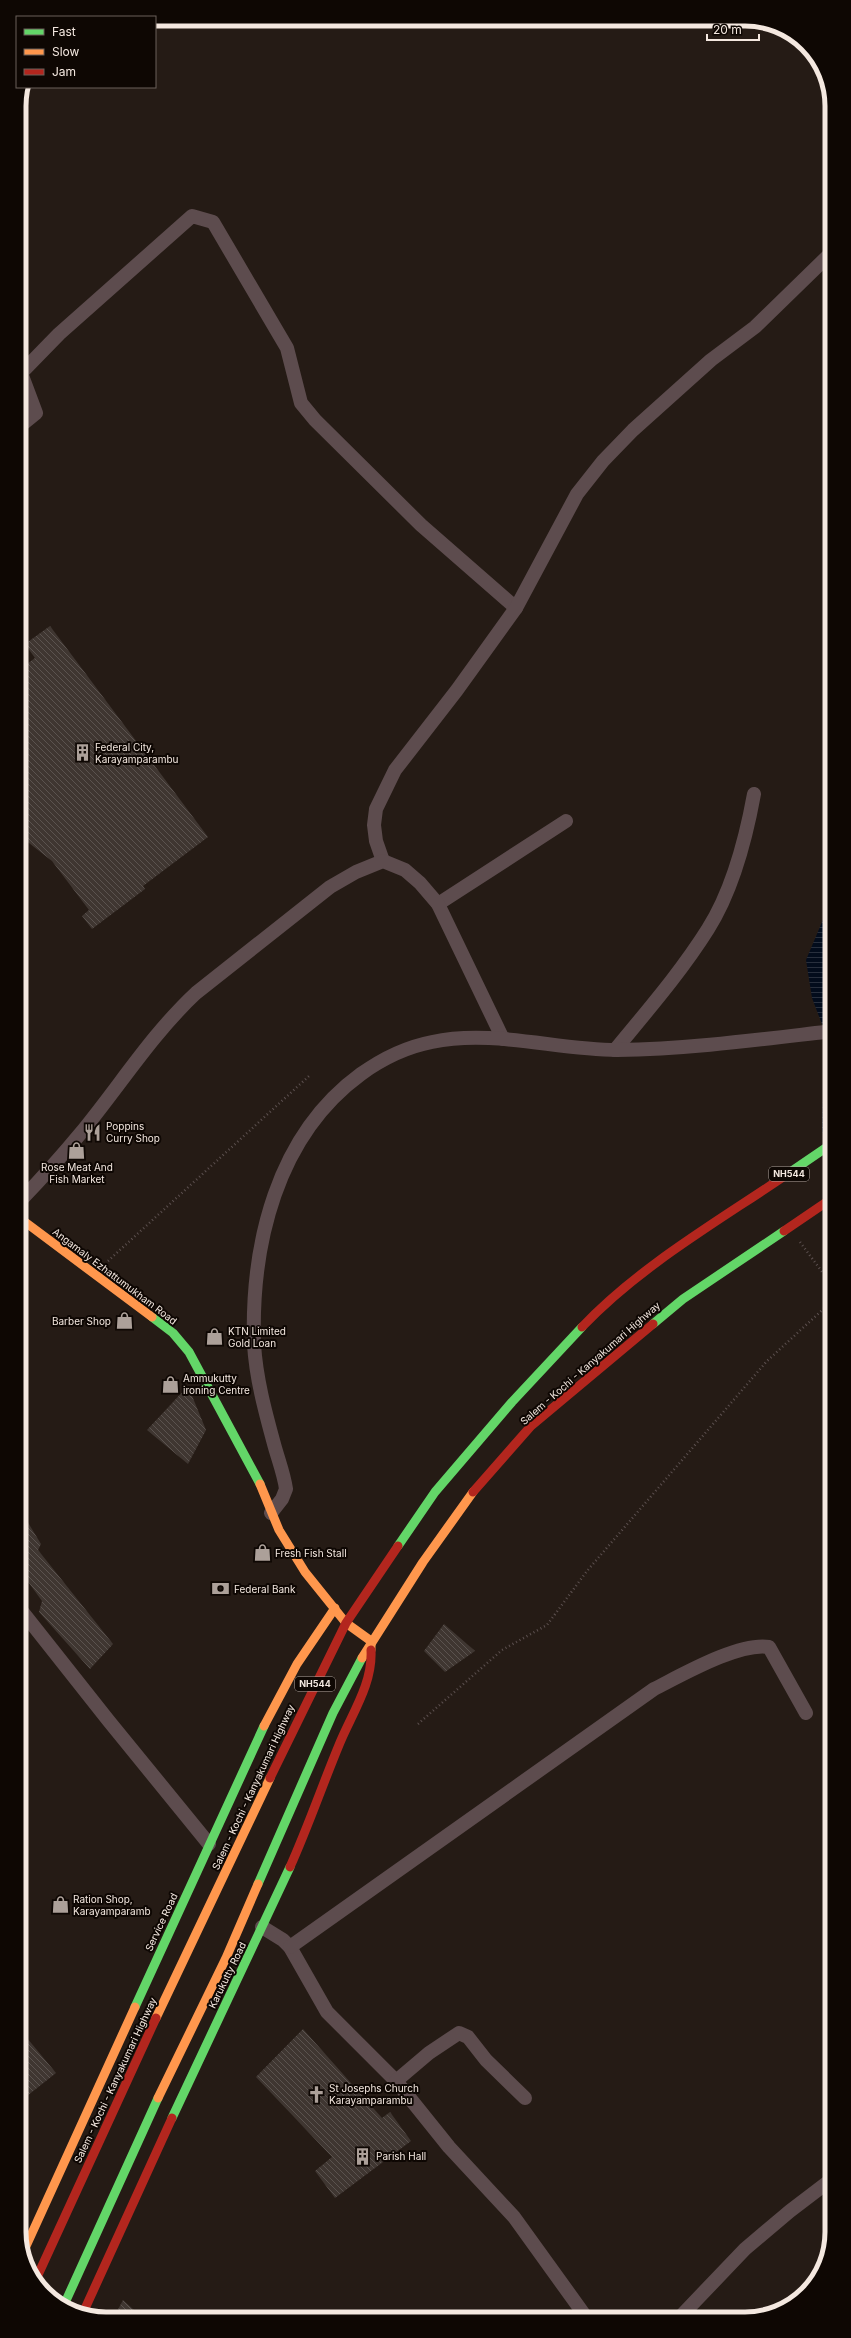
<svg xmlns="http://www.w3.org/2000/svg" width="851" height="2338" viewBox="0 0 851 2338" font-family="Inter,sans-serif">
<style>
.water{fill:url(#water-rules)}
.building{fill:url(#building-back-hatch)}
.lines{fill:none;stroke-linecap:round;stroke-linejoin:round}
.path{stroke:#5d5150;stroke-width:2.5;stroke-dasharray:1 3;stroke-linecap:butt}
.street{stroke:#5d4c4e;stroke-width:14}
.fast{stroke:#63d668;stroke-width:9}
.slow{stroke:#ff974d;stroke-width:9}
.jam{stroke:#b3261e;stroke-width:9}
.labels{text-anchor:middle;stroke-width:4;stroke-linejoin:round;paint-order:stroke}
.shield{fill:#0e0703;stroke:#afa49e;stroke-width:1}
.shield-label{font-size:9px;font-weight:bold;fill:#f4e8e0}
.poi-label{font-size:10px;fill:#f4e8e0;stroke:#0e0703;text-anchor:start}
.street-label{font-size:10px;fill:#f4e8e0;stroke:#0e0703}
.rim{fill:none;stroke:#f4e8e0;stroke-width:5}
</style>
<defs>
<pattern id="water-rules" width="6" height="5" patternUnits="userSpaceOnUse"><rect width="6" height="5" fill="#030c1c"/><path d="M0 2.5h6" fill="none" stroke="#282f3d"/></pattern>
<pattern id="building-back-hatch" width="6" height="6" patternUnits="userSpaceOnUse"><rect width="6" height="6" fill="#3f3631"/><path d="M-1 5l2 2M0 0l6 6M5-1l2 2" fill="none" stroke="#5b534f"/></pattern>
</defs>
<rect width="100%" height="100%" fill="#251b15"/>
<path class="water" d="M830 903 831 1176 822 1129 825 1032 812 998 806 960Z"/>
<g class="building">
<path d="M50 626 208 837 143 886 145 889 92 929 82 916 89 910 52 861 20 836V669L35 658 25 644Z"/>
<path d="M188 1386 206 1430 188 1464 147 1430Z"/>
<path d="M21 1511 41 1544 38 1550 113 1644 90 1669 39 1612 42 1601 21 1572Z"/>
<path d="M444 1624 475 1651 445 1672 424 1651Z"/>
<path d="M303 2029 382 2118 390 2112 411 2141 335 2198 315 2171 332 2157 256 2077Z"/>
<path d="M22 2032 56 2073 22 2100Z"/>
<path d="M123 2300 144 2319H113Z"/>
</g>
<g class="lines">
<g class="path">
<path d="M800 1242 831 1284"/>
<path d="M108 1261 309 1076"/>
<path d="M418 1724 502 1650 547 1625 587 1571 767 1361 831 1302"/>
</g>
<g class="street">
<path d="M20 426 36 413 21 373 59 334 192 216 213 222 287 348 301 403 315 420 421 525 516 608"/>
<path d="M383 861 376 841 374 825 376 809 395 770 457 690 516 608 577 494 603 461 633 430 711 360 755 327 829 255"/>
<path d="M438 904 566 821"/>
<path d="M615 1050C647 1011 681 972 708 929 732 891 746 838 754 794"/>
<path d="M21 1200C41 1179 61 1157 80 1134 119 1087 151 1035 196 993L330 887 356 872 383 861 405 870 420 883 438 904 503 1039"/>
<path d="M271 1513 282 1499 286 1489C284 1474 278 1459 274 1444 265 1411 256 1378 254 1344 251 1245 276 1136 361 1074 382 1059 406 1047 432 1042 493 1029 556 1050 617 1050 687 1049 756 1040 825 1032"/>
<path d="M21 1610 108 1720 209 1844"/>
<path d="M262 1927 283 1940 290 1947 327 2012 396 2081 449 2147 514 2217 586 2317"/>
<path d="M290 1947 654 1689C682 1675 739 1642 769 1647L806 1713"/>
<path d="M396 2081 429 2053 459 2033 468 2037 486 2060 525 2098"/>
<path d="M681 2316 745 2249 790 2211 832 2179"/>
</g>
<g class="fast">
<path d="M786 1175 830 1145"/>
<path d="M152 1317 173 1333 189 1352 260 1484"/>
<path d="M653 1324 683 1299 784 1231"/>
<path d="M398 1546 435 1492 512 1402 582 1327"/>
<path d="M258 1884 333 1713 362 1658"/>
<path d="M135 2007 264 1726"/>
<path d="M172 2118 290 1867"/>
<path d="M64 2305 158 2098"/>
</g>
<g class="slow">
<path d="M21 1219 152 1317"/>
<path d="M260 1484 279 1530 305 1572 346 1623 371 1641V1650"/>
<path d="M362 1658 423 1562 473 1492"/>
<path d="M264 1726 297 1664 335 1608"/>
<path d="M156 2018 270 1778"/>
<path d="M158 2098 226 1958 258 1884"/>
<path d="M22 2255 135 2007"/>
</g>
<g class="jam">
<path d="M784 1231 831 1199"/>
<path d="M582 1327C640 1266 717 1222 786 1175"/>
<path d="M473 1492 531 1426 653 1324"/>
<path d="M270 1778 346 1623 398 1546"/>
<path d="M290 1867C308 1827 322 1786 339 1745 351 1715 373 1684 371 1650"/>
<path d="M37 2277 156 2018"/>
<path d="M83 2313 172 2118"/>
</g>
</g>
<defs>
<symbol id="building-bare" viewBox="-9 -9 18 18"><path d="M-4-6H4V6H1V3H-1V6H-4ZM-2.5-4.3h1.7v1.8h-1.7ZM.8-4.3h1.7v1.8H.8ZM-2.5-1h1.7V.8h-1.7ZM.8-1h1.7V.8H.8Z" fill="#aca099" stroke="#0e0703" stroke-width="2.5" paint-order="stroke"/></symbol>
<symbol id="restaurant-bare" viewBox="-9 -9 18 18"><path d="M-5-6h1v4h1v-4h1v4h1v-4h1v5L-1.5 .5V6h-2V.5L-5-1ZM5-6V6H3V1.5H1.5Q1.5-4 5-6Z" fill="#aca099" stroke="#0e0703" stroke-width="2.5" paint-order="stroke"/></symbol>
<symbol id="shop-bare" viewBox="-9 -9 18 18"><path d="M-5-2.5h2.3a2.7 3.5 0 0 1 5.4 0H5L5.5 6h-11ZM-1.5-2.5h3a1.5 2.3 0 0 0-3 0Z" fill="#aca099" stroke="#0e0703" stroke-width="2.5" paint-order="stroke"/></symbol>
<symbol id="bank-bare" viewBox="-9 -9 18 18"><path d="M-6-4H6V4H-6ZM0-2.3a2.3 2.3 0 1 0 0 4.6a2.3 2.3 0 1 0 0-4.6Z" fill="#aca099" stroke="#0e0703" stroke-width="2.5" paint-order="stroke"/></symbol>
<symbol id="church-bare" viewBox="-9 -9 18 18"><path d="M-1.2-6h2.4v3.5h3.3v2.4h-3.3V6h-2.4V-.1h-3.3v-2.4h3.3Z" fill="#aca099" stroke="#0e0703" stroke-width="2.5" paint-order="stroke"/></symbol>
</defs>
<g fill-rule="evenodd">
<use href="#building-bare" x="70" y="740" width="25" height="25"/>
<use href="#restaurant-bare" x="80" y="1120" width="25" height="25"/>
<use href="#shop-bare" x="64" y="1138" width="25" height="25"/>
<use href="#shop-bare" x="112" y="1308" width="25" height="25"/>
<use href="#shop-bare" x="202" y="1324" width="25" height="25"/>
<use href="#shop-bare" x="158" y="1372" width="25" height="25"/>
<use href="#shop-bare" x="250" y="1540" width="25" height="25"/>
<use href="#bank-bare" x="208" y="1576" width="25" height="25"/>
<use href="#shop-bare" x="48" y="1892" width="25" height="25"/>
<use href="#church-bare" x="304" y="2082" width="25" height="25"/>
<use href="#building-bare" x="350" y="2144" width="25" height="25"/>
</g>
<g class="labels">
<g class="shield">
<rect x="769" y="1167" width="40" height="14" rx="3"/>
<rect x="295" y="1677" width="40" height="14" rx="3"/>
</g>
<g class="shield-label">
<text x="789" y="1177">NH544</text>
<text x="315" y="1687">NH544</text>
</g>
<g class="poi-label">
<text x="95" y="751">Federal City,<tspan x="95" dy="12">Karayamparambu</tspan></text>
<text x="106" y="1130">Poppins<tspan x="106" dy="12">Curry Shop</tspan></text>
<text x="77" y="1171" text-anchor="middle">Rose Meat And<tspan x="77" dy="12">Fish Market</tspan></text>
<text x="111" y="1325" text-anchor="end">Barber Shop</text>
<text x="228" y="1335">KTN Limited<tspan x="228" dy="12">Gold Loan</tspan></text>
<text x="183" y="1382">Ammukutty<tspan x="183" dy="12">ironing Centre</tspan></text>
<text x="275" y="1557">Fresh Fish Stall</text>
<text x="234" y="1593">Federal Bank</text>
<text x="73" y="1903">Ration Shop,<tspan x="73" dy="12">Karayamparamb</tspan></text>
<text x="329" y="2092">St Josephs Church<tspan x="329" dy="12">Karayamparambu</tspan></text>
<text x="376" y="2160">Parish Hall</text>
</g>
<g class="street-label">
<text transform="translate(115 1276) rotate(37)" y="4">Angamaly Ezhattumukham Road</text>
<text transform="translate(590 1363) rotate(-41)" y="4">Salem - Kochi - Kanyakumari Highway</text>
<text transform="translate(253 1787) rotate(-65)" y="4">Salem - Kochi - Kanyakumari Highway</text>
<text transform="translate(161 1922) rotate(-65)" y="4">Service Road</text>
<text transform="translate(227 1975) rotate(-64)" y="4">Karukutty Road</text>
<text transform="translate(115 2080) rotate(-65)" y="4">Salem - Kochi - Kanyakumari Highway</text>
</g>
</g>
<path d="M0 0H851V2338H0ZM106 26H745A80 80 0 0 1 825 106V2232A80 80 0 0 1 745 2312H106A80 80 0 0 1 26 2232V106A80 80 0 0 1 106 26Z" fill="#0e0703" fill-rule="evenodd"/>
<path class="rim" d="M106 26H745A80 80 0 0 1 825 106V2232A80 80 0 0 1 745 2312H106A80 80 0 0 1 26 2232V106A80 80 0 0 1 106 26Z"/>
<rect x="16" y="16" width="140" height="72" fill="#0e0703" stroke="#6a615b"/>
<rect x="24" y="29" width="20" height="6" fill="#63d668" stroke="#6a615b"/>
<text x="52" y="36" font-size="12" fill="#f4e8e0">Fast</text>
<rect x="24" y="49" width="20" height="6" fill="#ff974d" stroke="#6a615b"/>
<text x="52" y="56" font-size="12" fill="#f4e8e0">Slow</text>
<rect x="24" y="69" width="20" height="6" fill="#b3261e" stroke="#6a615b"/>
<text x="52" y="76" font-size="12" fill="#f4e8e0">Jam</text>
<path d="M707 34v6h52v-6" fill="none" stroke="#f4e8e0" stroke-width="2"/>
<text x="713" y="34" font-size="12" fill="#f4e8e0" stroke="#0e0703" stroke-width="3" paint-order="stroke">20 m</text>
</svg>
